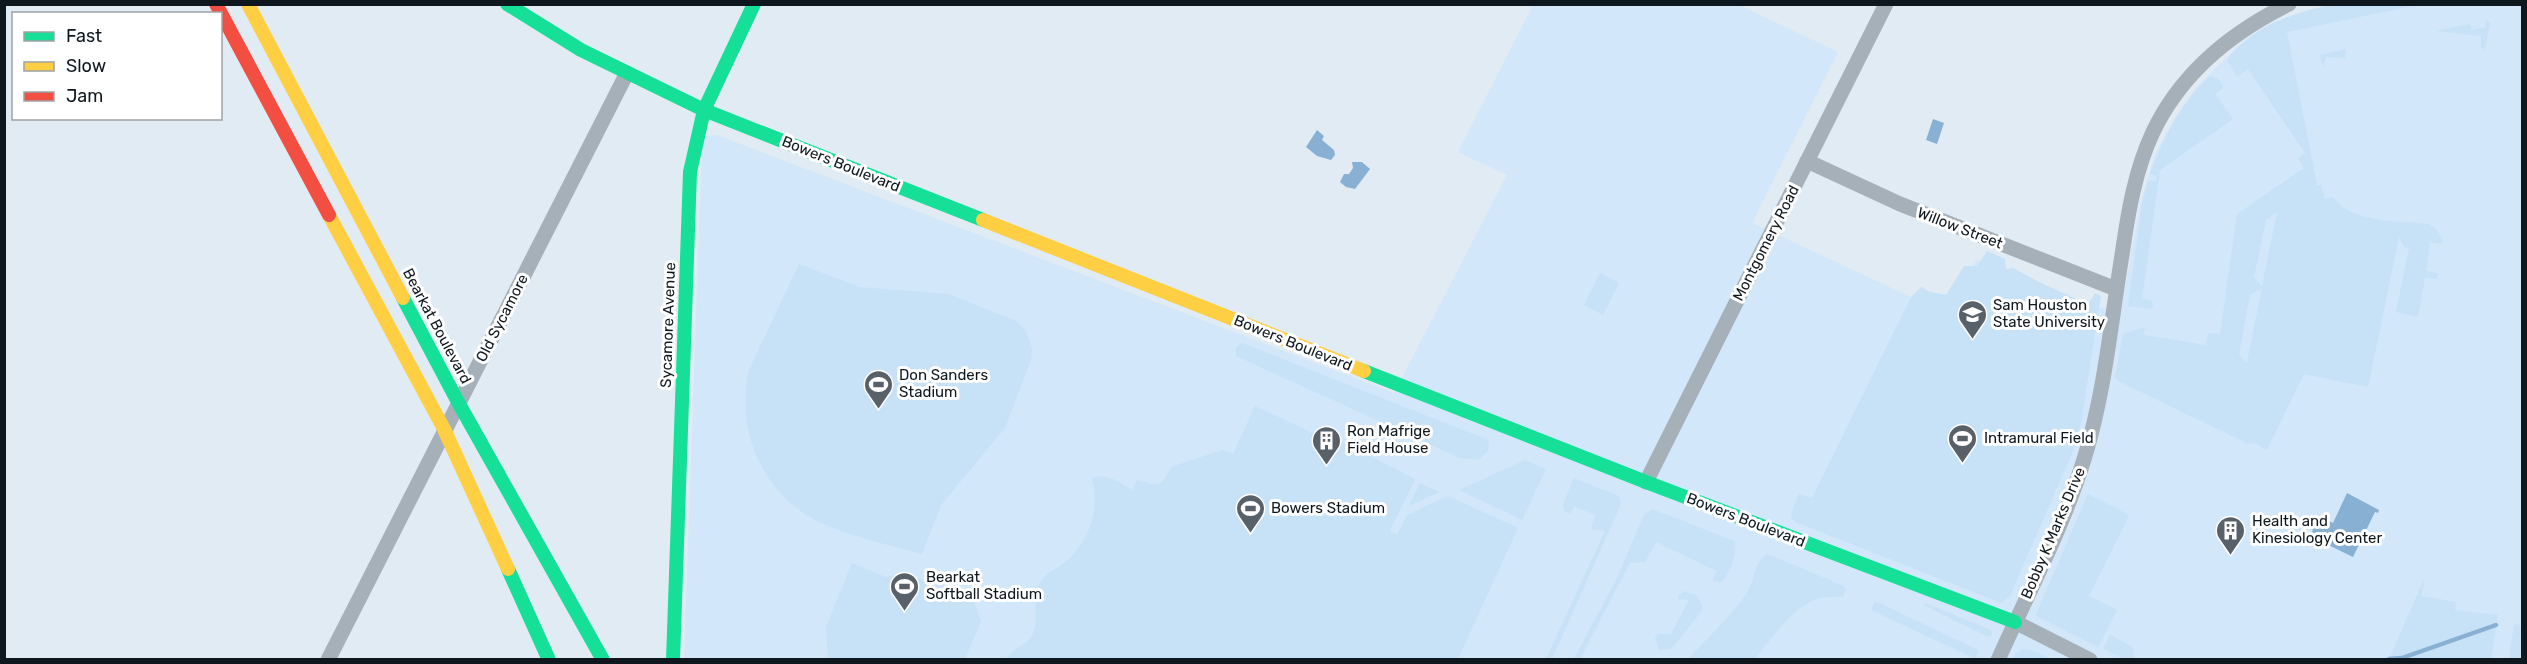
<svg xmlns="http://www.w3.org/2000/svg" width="2527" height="664" viewBox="0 0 2527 664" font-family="Rubik,sans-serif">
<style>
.built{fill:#d2e7f9}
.green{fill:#c7e1f7;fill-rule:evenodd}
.water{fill:#87b0d2}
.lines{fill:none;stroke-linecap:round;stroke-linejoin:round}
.stream{stroke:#87b0d2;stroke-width:4.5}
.street{stroke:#a6b0b8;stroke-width:15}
.fast{stroke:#16e098;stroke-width:14}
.slow{stroke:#ffcf43;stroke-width:14}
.jam{stroke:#f24e42;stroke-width:14}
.labels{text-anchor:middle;stroke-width:6;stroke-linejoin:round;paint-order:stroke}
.street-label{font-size:15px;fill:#0f171e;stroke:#fff}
.poi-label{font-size:15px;fill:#0f171e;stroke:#fff;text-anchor:start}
</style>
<rect width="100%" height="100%" fill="#e1ebf4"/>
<path class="built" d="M1533 5H1739L1838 52 1752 223 1911 297 1947 301 1977 260 2094 308 2122 306 2140 204 2155 155 2175 117 2195 89 2239 45 2270 25 2347 5H2522V659L684 660 702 145 707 136 717 135 1394 393 1507 175 1458 152Z"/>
<g class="green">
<path d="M2329 5H2417L2287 32 2317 185H2321L2325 199 2333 197C2350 223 2400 221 2429 224L2437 230 2443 241 2442 244 2430 242 2426 271 2438 273 2437 279 2425 278 2418 317 2396 312 2409 248 2404 247 2399 237 2368 387 2304 374 2267 450 2254 443 2249 444 2118 381 2115 377 2123 334 2145 327 2144 335 2206 345 2208 333 2220 334 2237 214 2304 168 2298 158 2305 153 2248 69 2237 77 2227 60C2252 26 2291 14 2329 5ZM2277 212 2262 286 2254 277 2266 220ZM2262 288 2247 362H2246L2239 354 2250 295Z"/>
<path d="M2485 20 2490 23 2485 49 2481 48V36L2435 31 2470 24 2472 30 2486 27Z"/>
<path d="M2346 49 2345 58 2326 57 2323 67 2320 55Z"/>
<path d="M2210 76C2216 77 2223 81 2223 88L2215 94 2233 119 2160 170 2142 299 2152 301 2153 306 2151 309 2128 306 2142 204 2148 181H2156L2157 176 2150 174C2163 138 2182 102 2210 76Z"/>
<path d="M1987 251 2005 259 2006 269 2013 268 2041 283 2088 304 2095 293 2101 296 2081 422 2073 451 2010 596 2001 603 1806 526 1795 522 1791 517 1792 510 1799 494 1812 498 1911 297 1921 287 1930 292 1946 295 1964 266H1977Z"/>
<path d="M799 264 859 287 948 294 1016 321 1025 330 1032 348 1031 360 1005 428 941 505 922 554C888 544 849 537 817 521 762 493 735 429 749 370Z"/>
<path d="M1600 273 1619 283 1603 315 1584 305Z"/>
<path d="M1242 343 1486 439 1489 441 1488 451 1478 460 1460 458 1236 356V348Z"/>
<path d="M1255 406 1317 435 1320 431 1415 479 1390 531 1397 535 1407 515 1448 496 1518 528 1458 659H1006C1013 647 1029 646 1034 631 1039 615 1031 597 1041 581 1048 571 1061 567 1070 558 1091 537 1100 506 1092 478 1108 473 1119 482 1132 490L1137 480C1160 486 1161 488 1171 467L1222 450 1233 454Z"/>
<path d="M1525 460 1546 469 1522 520 1459 490Z"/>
<path d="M1574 478 1619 496 1621 504 1552 659H1546L1605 531 1591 529 1595 515 1574 506 1570 514 1564 511 1563 504Z"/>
<path d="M1420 483 1439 492 1409 506Z"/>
<path d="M2088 494 2129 515 2089 596 2117 610 2098 647 2038 617 2036 614Z"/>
<path d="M1652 509 1734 541C1739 552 1729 575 1721 582L1712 581 1717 571 1656 542 1645 562 1630 563 1580 659H1574L1616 580 1644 515Z"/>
<path d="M1767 554 1844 586 1846 590 1843 597C1800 591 1779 630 1755 659H1688C1707 638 1737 612 1750 587 1755 575 1755 562 1767 554Z"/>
<path d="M852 563 886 577 906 574 973 600 981 621 965 659H828L826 627Z"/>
<path d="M2425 577 2421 596 2456 602 2455 610 2498 615 2491 659H2389Z"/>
<path d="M1685 591 1698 596 1702 606 1701 612 1671 649 1659 650 1655 639 1658 634H1671L1689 600 1678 599 1679 595Z"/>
<path d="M1875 601 1978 650 1976 659 1871 610Z"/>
<path d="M1925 603 1991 630 1992 636H1986L1923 605Z"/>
<path d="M2514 624 2520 625 2522 630V659H2509Z"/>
<path d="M2110 635 2133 647 2134 659H2124L2103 649Z"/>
<path d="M2023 649 2031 650 2051 659H2012L2016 653Z"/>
</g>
<g class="water">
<path d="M1933 119 1944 123 1937 144 1926 140Z"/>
<path d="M1317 130 1324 136 1322 140 1334 150 1335 155 1331 160 1317 156 1306 147Z"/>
<path d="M1352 162H1362L1370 169 1355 189 1346 187 1340 182 1344 174H1349L1353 168Z"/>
<path d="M2347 493 2379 510 2378 513 2375 512 2353 557 2310 536 2319 516 2333 523Z"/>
</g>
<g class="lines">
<path class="stream" d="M2389 659 2402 658 2496 625"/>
<g class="street">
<path d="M1807 161 1900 204 2116 289"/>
<path d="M1646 482 1886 4"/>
<path d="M2015 622 2090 660"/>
<path d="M328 660 627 73"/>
<path d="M1998 660C2028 593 2064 526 2085 456 2105 391 2111 321 2122 255 2128 213 2135 170 2153 132 2181 73 2232 32 2289 4"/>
</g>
<g class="fast">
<path d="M507 4 581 50 704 110 983 220"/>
<path d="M403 298 458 402 603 660"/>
<path d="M1364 371 1646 482 2015 622"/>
<path d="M508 569 549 660"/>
<path d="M673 660 690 172 704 110 754 4"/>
</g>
<g class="slow">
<path d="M248 4 403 298"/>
<path d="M329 215 444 429 508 569"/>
<path d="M983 220 1364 371"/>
</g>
<path class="jam" d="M216 4 329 215"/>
</g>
<defs>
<symbol id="university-pin" viewBox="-11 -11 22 30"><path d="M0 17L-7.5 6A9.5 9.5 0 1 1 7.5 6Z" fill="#586169" stroke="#fff"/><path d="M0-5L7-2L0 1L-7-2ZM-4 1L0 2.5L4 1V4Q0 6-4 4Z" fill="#fff"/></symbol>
<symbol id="stadium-pin" viewBox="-11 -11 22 30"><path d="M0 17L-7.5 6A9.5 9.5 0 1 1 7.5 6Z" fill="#586169" stroke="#fff"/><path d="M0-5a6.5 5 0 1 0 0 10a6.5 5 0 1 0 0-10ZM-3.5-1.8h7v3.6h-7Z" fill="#fff"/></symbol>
<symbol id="building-pin" viewBox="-11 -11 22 30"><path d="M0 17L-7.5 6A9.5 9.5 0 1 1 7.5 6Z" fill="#586169" stroke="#fff"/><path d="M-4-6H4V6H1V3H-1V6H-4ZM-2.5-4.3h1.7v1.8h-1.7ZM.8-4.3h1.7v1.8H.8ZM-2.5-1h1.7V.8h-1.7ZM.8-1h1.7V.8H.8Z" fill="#fff"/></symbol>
</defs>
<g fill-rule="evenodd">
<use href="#university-pin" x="1956" y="298" width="33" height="45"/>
<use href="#stadium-pin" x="862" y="368" width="33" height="45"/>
<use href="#stadium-pin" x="1946" y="422" width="33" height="45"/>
<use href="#building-pin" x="1310" y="424" width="33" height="45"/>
<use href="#stadium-pin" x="1234" y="492" width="33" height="45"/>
<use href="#building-pin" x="2214" y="514" width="33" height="45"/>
<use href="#stadium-pin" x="888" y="570" width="33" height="45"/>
</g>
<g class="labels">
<g class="street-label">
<text transform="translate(841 164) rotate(22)" y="5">Bowers Boulevard</text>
<text transform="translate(1960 228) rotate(21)" y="5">Willow Street</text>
<text transform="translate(1766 243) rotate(-63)" y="5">Montgomery Road</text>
<text transform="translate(502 318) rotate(-63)" y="5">Old Sycamore</text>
<text transform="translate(668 325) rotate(-88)" y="5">Sycamore Avenue</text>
<text transform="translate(437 326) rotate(62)" y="5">Bearkat Boulevard</text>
<text transform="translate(1293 343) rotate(22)" y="5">Bowers Boulevard</text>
<text transform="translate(1746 520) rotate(21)" y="5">Bowers Boulevard</text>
<text transform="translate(2053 533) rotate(-67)" y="5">Bobby K Marks Drive</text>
</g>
<g class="poi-label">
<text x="1993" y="310">Sam Houston<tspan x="1993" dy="17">State University</tspan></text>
<text x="899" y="380">Don Sanders<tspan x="899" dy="17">Stadium</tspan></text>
<text x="1347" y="436">Ron Mafrige<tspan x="1347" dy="17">Field House</tspan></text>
<text x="1984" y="443">Intramural Field</text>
<text x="1271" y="513">Bowers Stadium</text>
<text x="2252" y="526">Health and<tspan x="2252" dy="17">Kinesiology Center</tspan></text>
<text x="926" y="582">Bearkat<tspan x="926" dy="17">Softball Stadium</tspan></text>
</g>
</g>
<rect width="2527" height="664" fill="none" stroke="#0f171e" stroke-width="12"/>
<rect x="12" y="12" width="210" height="108" fill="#ffffff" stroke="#9fa2a5" stroke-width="1.5"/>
<rect x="24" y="32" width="30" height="9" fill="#16e098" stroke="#9fa2a5" stroke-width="1.5"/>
<text x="66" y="42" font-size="18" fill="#0f171e">Fast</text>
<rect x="24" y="62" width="30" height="9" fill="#ffcf43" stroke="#9fa2a5" stroke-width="1.5"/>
<text x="66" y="72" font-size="18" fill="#0f171e">Slow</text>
<rect x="24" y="92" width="30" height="9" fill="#f24e42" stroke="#9fa2a5" stroke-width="1.5"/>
<text x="66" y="102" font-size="18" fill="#0f171e">Jam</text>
</svg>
